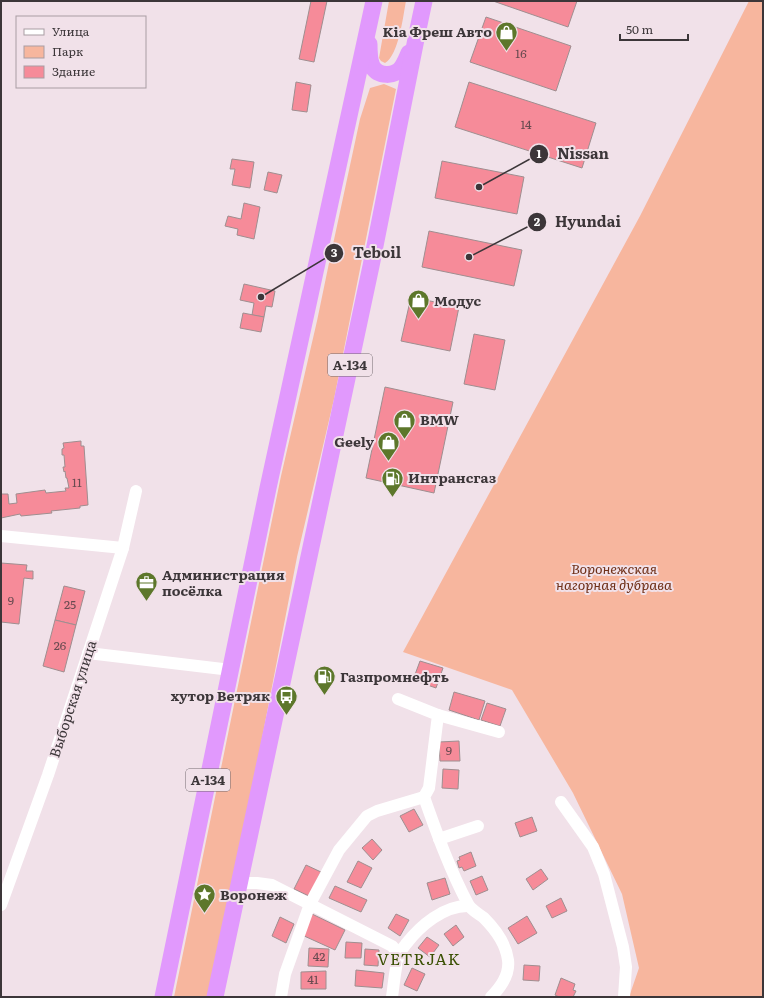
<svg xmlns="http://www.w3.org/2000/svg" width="764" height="998" viewBox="0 0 764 998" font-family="Literata,serif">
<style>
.green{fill:#f7b69e}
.building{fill:#f68b99;stroke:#9f8e90}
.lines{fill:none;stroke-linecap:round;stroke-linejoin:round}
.minor{stroke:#fff;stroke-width:12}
.highway{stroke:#e199fd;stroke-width:17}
.labels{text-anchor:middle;stroke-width:4;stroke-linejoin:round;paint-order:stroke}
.number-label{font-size:12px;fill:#6a4b51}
.shield{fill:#f1e1e9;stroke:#72696e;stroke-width:1}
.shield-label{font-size:13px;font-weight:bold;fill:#3c3639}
.poi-label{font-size:14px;font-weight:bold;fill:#3c3639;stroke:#f1e1e9;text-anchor:start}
.park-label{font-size:14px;font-style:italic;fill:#6f3018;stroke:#f1e1e9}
.street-label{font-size:14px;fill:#3c3639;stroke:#f1e1e9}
.quarter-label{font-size:16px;letter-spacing:1px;fill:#3b5104;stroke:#f1e1e9}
.leader{fill:none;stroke:#3c3639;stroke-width:1.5}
.callout-dot{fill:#3c3639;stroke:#f1e1e9;stroke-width:1.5}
.mark-label{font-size:12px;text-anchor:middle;font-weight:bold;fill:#fff}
.callout-label{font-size:15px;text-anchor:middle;font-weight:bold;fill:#3c3639;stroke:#f1e1e9;stroke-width:4;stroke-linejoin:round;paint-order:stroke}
</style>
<rect width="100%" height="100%" fill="#f1e1e9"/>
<g class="green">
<path d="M389 1H406C403 16 399 55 385 63L381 61 379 58Z"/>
<path d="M749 1H763V997H629L639 968 622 894 573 793 512 690 403 652 640 216Z"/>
<path d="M384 84 396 89 334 399 297 557 237 868 208 997H174L281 476 317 321 329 263 360 119 370 88Z"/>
</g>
<g class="building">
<path d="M311 1H327L314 62 299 59Z"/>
<path d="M493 1H577L568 27Z"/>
<path d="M486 17 571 46 556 91 470 62Z"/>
<path d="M296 82 311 85 307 112 292 110Z"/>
<path d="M469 82 596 123 582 168 455 127Z"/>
<path d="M232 159 254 162 250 188 232 185 235 169H230Z"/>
<path d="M442 161 524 177 517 214 435 198Z"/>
<path d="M268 172 282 175 277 193 264 190Z"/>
<path d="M244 203 260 207 254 239 237 235 238 229 225 226 228 216 241 219Z"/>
<path d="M429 231 522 250 514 286 422 267Z"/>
<path d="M244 284 275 291 272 307 266 306 264 317 252 315 254 303 240 300Z"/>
<path d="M411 297 459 307 450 351 401 341Z"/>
<path d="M243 313 264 317 261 332 240 328Z"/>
<path d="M474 334 505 340 495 390 464 384Z"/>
<path d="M385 387 453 402 434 493 366 478Z"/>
<path d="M81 441V446H84L88 505 80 506V508L51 511 52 513 21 516 20 514 1 518V494H8L9 504 17 503 16 494 45 490 46 493 66 491 65 488H69L67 478H66L65 471 64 472 63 467H65L64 455H62V449L64 448 63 443Z"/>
<path d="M1 563 27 565 26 571H33V579L24 578 19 624 1 622Z"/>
<path d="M64 586 85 591 76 625 55 620Z"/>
<path d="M55 620 76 625 64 672 43 666Z"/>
<path d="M420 661 443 668 436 688 413 680Z"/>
<path d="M454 692 485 701 479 720 449 710Z"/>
<path d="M487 703 506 709 500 726 481 720Z"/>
<path d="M459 741 460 761H440L439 742Z"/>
<path d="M443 769 459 770 458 789 442 788Z"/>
<path d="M414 809 423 825 409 832 400 816Z"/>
<path d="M532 817 537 831 520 837 515 823Z"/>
<path d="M372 839 382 850 373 860 362 848Z"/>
<path d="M471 852 476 866 464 871 462 867 459 868 457 861 460 860 459 857Z"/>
<path d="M358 861 372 868 361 888 347 882Z"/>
<path d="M306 865 321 872 309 896 294 889Z"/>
<path d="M541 869 548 879 533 890 526 879Z"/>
<path d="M482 876 488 890 476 895 470 881Z"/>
<path d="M445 878 450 894 432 900 427 883Z"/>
<path d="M335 886 367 900 361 912 329 898Z"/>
<path d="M561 898 567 911 552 918 546 906Z"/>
<path d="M312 914 345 930 335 950 302 935Z"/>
<path d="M396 914 409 920 400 936 388 928Z"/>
<path d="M527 916 537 933 518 944 508 928Z"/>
<path d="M280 917 294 924 286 943 272 936Z"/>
<path d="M456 925 464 937 453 946 444 934Z"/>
<path d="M427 937 439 945 430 957 418 948Z"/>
<path d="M346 942 362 943 361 958H345Z"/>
<path d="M309 948 329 949 328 967 308 966Z"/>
<path d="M365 949 379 950 378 966 364 965Z"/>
<path d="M524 965 540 966 539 981 523 980Z"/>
<path d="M412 968 425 974 417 991 404 985Z"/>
<path d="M356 970 384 973 382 988 355 986Z"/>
<path d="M326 971V989H301V972Z"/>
<path d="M561 978 575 984 573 990 576 991 573 997H559L555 995Z"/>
</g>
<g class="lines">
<g class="minor">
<path d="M1 536 123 548"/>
<path d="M88 653 231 670"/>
<path d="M398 699 438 715 429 788 424 797C437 834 450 870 468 904 471 910 479 914 484 918 495 929 506 944 508 960 510 975 501 987 491 997"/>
<path d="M438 715 499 732"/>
<path d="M561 802 593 847 604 874 623 947 626 967 624 997"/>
<path d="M439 839 478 826"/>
<path d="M238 883H257L272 885 392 946 399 954"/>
<path d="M1 905 48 775 123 548 136 491"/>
<path d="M281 997 285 974 310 904 339 850 367 816 377 811 424 797"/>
<path d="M392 997C394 984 395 967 399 955 400 951 404 947 406 944 420 926 444 905 469 906"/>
</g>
<g class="highway">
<path d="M369 44C369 51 369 60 372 66 378 77 395 77 402 67 405 63 407 58 409 53"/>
<path d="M163 997 268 488 374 1"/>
<path d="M215 997 371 266 417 34 424 1"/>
</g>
</g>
<defs>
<symbol id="shop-pin" viewBox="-11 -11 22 30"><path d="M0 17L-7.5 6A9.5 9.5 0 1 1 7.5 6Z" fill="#5d772b" stroke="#f1e1e9"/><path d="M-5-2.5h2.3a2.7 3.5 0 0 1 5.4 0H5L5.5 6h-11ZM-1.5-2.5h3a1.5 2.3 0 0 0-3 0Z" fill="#fff"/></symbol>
<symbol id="fuel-pin" viewBox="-11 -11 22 30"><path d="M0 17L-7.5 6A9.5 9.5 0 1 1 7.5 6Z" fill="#5d772b" stroke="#f1e1e9"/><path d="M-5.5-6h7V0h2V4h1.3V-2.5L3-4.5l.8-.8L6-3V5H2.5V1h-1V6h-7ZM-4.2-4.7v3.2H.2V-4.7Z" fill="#fff"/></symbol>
<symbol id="office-pin" viewBox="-11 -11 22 30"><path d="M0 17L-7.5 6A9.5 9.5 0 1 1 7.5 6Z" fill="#5d772b" stroke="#f1e1e9"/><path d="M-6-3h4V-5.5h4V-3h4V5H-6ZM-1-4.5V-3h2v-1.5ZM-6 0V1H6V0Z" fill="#fff"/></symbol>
<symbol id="bus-pin" viewBox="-11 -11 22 30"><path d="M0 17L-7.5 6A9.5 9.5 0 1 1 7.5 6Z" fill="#5d772b" stroke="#f1e1e9"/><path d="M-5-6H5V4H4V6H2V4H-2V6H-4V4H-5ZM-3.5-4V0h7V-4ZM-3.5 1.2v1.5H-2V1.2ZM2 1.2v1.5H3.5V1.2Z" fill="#fff"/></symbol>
<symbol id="sight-pin" viewBox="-11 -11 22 30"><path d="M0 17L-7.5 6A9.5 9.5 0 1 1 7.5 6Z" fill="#5d772b" stroke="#f1e1e9"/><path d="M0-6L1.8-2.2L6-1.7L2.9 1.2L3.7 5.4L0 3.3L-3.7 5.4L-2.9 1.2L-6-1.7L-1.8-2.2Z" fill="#fff"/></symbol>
</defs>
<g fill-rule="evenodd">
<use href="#shop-pin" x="494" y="20" width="25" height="34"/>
<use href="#shop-pin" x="406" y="288" width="25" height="34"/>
<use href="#shop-pin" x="392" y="408" width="25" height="34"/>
<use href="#shop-pin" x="376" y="430" width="25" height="34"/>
<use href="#fuel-pin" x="380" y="466" width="25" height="34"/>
<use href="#office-pin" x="134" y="570" width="25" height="34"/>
<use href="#fuel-pin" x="312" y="664" width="25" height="34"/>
<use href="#bus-pin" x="274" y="684" width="25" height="34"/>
<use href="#sight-pin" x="192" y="882" width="25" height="34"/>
</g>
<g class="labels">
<g class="number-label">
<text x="521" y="58">16</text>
<text x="526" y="129">14</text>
<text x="77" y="487">11</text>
<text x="11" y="605">9</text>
<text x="70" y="609">25</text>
<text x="60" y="650">26</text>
<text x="449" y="755">9</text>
<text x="319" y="961">42</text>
<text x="313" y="984">41</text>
</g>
<g class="shield">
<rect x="328" y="354" width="44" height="22" rx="3"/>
<rect x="186" y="769" width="44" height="22" rx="3"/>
</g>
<g class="shield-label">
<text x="350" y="370">А-134</text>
<text x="208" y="785">А-134</text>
</g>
<g class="poi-label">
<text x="492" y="37" text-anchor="end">Kia Фреш Авто</text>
<text x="434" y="306">Модус</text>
<text x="420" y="425">BMW</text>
<text x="374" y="447" text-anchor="end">Geely</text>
<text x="408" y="483">Интрансгаз</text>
<text x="162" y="580">Администрация<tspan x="162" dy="16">посёлка</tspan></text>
<text x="340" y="682">Газпромнефть</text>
<text x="270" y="701" text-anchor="end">хутор Ветряк</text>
<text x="220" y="900">Воронеж</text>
</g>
<g class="park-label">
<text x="614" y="574">Воронежская<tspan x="614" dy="16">нагорная дубрава</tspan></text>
</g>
<g class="street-label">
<text transform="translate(73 699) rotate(-72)" y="5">Выборская улица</text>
</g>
<g class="quarter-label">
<text x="419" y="965">VETRJAK</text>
</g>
</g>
<path class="leader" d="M479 187L539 154M469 257L537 222M261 297L334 253"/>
<g class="callout-dot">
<circle cx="479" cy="187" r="4"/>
<circle cx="469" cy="257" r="4"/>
<circle cx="261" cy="297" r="4"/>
<circle cx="539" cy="154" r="10"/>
<circle cx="537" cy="222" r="10"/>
<circle cx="334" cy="253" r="10"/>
</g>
<g class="mark-label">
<text x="539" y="158">1</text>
<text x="537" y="226">2</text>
<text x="334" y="257">3</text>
</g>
<g class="callout-label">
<text x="583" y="159">Nissan</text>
<text x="588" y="227">Hyundai</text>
<text x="377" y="258">Teboil</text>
</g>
<rect width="764" height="998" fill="none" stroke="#3c3639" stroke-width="4"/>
<rect x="16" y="16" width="130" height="72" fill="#f1e1e9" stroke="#a99da3"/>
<rect x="24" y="29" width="20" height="6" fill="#ffffff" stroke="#a99da3"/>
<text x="52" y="36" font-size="12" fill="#3c3639">Улица</text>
<rect x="24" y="46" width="20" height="12" fill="#f7b69e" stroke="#a99da3"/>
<text x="52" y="56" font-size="12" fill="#3c3639">Парк</text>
<rect x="24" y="66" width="20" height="12" fill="#f68b99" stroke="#a99da3"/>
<text x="52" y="76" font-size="12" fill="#3c3639">Здание</text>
<path d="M620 34v6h68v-6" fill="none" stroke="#3c3639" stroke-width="2"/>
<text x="626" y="34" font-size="12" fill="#3c3639" stroke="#f1e1e9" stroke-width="3" paint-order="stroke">50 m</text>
</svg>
